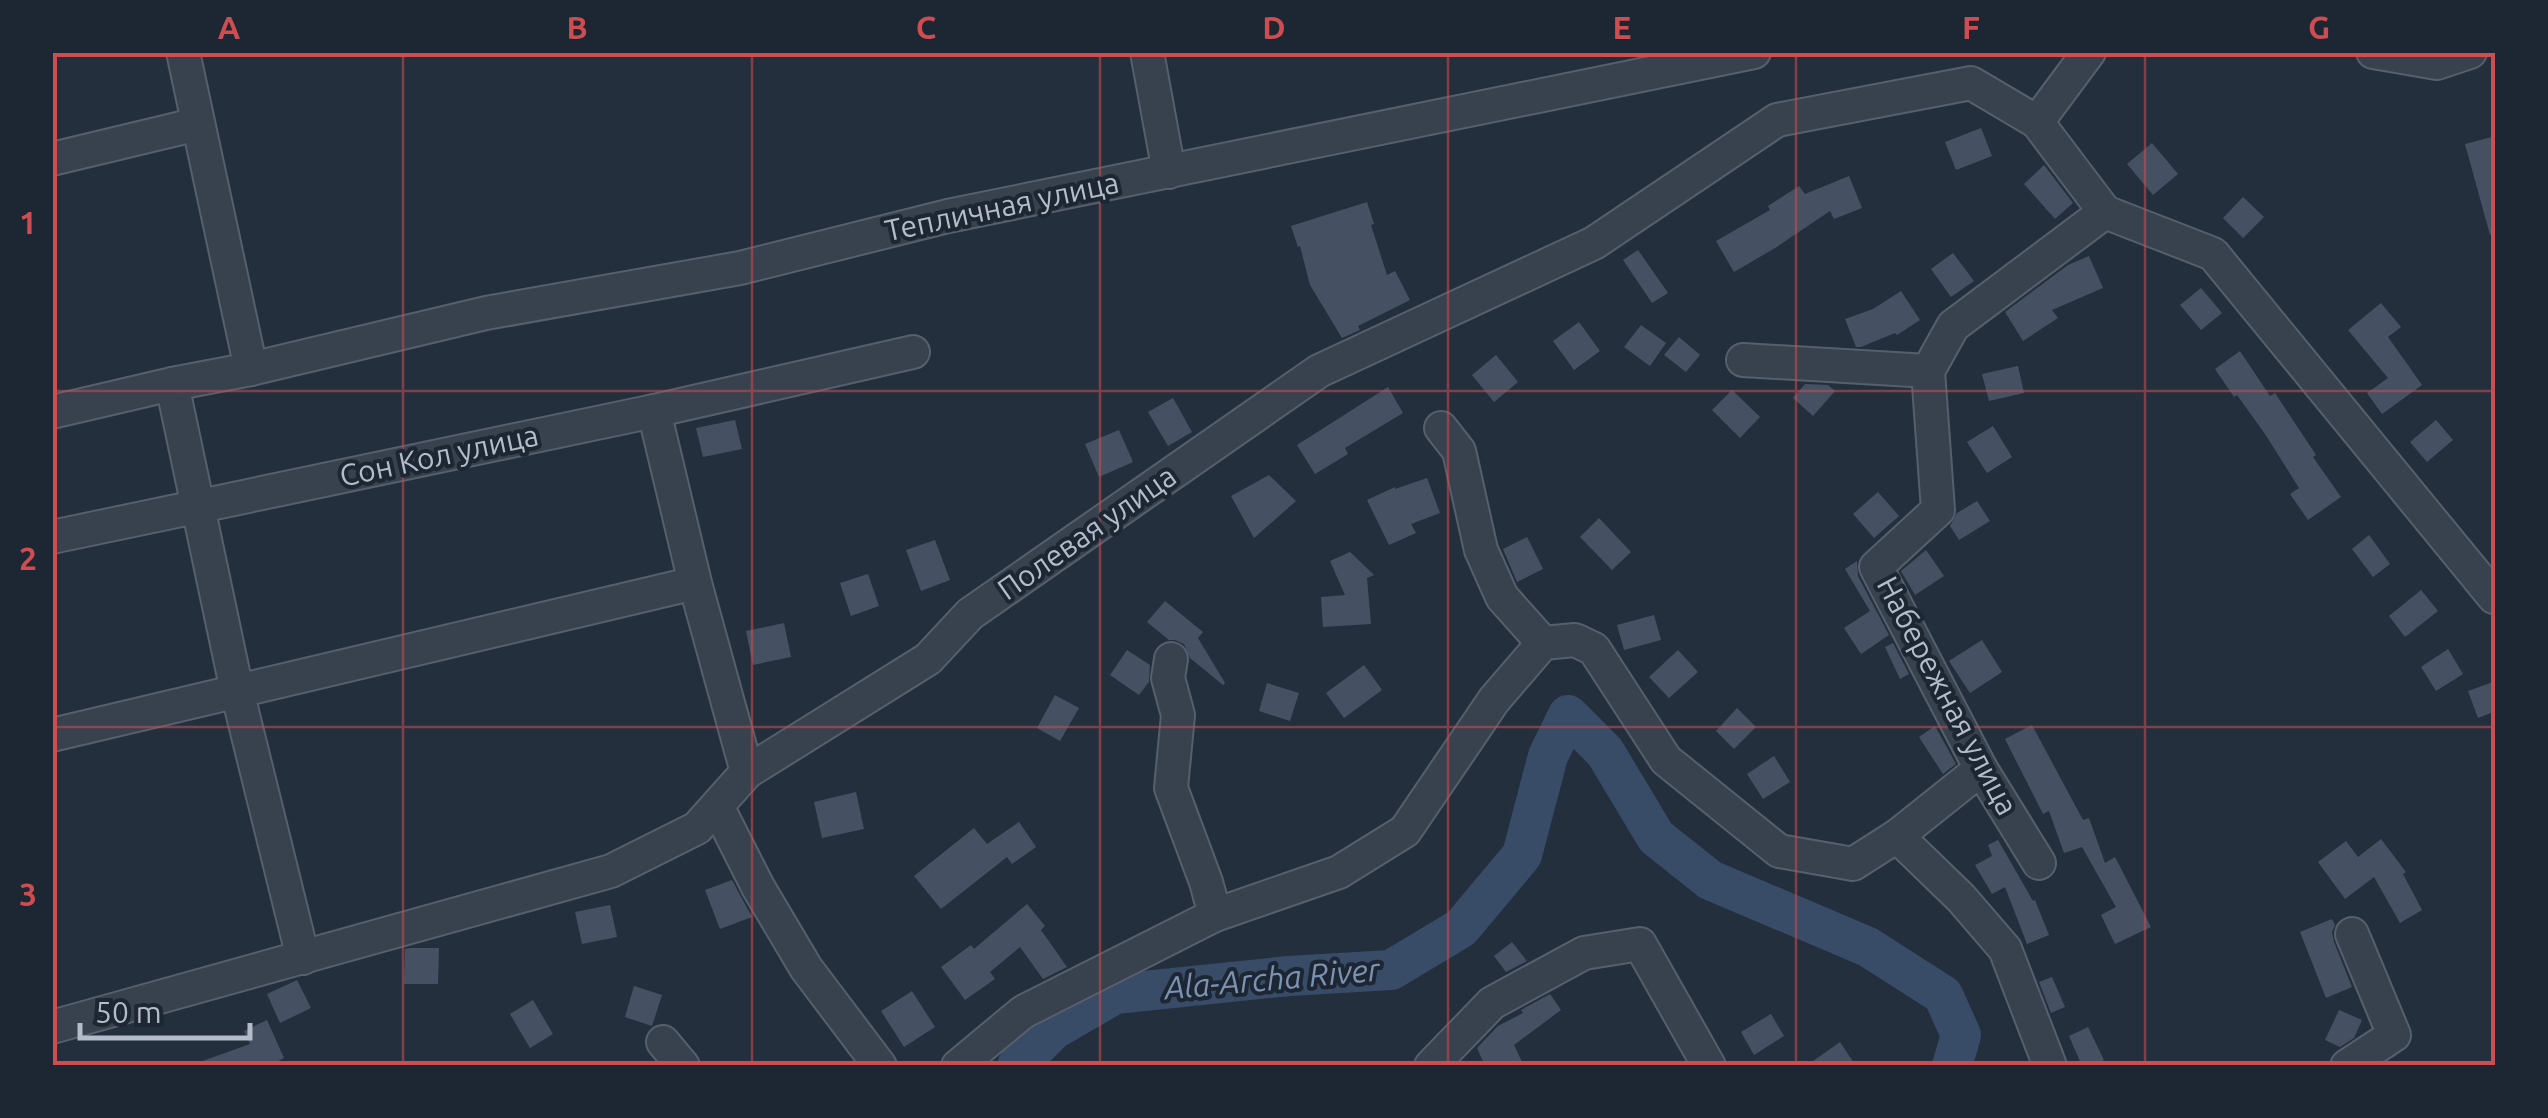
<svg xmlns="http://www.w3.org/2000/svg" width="2548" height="1118" viewBox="0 0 2548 1118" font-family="Ubuntu,sans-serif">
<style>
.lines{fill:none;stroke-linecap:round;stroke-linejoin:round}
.river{stroke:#394c67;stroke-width:40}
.building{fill:#455162}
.minor-casing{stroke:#565f6c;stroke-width:36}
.minor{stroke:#38414e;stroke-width:32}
.grid{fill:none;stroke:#ce4d50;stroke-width:2.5;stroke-opacity:0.55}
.labels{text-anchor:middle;stroke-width:8;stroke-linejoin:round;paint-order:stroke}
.street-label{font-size:30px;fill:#b4bcc9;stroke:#1d2633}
.water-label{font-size:32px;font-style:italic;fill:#7c92b1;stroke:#1d2633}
.neatline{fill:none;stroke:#ce4d50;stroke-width:4}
.grid-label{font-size:32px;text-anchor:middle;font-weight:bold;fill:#ce4d50}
</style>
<rect width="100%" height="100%" fill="#242f3e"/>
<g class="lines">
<path class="river" d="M1017 1066 1053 1030 1115 994 1289 976 1391 970 1461 928 1522 855 1548 756 1568 715 1605 752 1656 837 1710 880 1868 947 1943 995 1961 1035 1952 1066"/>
</g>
<g class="building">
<path d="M1981 128 1992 156 1956 170 1945 142Z"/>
<path d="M2496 136V234L2490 235 2465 144Z"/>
<path d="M2152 143 2178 174 2153 195 2127 164Z"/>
<path d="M2044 165 2073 203 2055 219 2024 184Z"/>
<path d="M1849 176 1862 208 1834 219 1830 211 1775 248 1734 272 1716 241 1770 210 1768 206 1799 186 1805 194Z"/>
<path d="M2243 197 2264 217 2243 238 2223 218Z"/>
<path d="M1367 202 1374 224 1371 225 1387 275 1395 271 1410 300 1358 326 1360 330 1342 338 1310 285 1300 246 1298 247 1291 226Z"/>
<path d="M1638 250 1668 293 1652 303 1623 260Z"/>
<path d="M1953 253 1974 281 1951 297 1931 269Z"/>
<path d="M2089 256 2103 288 2052 310 2058 318 2023 341 2005 312 2068 265Z"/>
<path d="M2201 288 2222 313 2201 330 2180 305Z"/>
<path d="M1901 291 1920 320 1897 335 1895 333 1861 347H1856L1845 319 1873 309Z"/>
<path d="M2381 303 2401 327 2388 337 2422 385 2382 414 2367 393 2388 378 2348 330Z"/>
<path d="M1579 322 1600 351 1574 370 1553 341Z"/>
<path d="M1641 325 1666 343 1650 366 1624 347Z"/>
<path d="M1679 337 1700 355 1686 372 1664 355Z"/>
<path d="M2240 351 2270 396 2275 393 2316 455 2313 457 2341 497 2308 520 2290 494 2299 488 2265 434 2237 395 2234 397 2215 369Z"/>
<path d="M1496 355 1518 382 1494 402 1472 375Z"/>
<path d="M2018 366 2024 393 1989 401 1982 374Z"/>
<path d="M1805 384 1828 385 1835 391 1813 416 1793 398Z"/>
<path d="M1388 387 1403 413 1345 448 1348 454 1315 474 1297 445Z"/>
<path d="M1732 390 1760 417 1740 438 1712 410Z"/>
<path d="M1173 398 1192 432 1168 446 1148 412Z"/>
<path d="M735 420 742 449 703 457 696 428Z"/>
<path d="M2436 420 2453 440 2427 462 2410 442Z"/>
<path d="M1993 426 2012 457 1987 473 1967 442Z"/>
<path d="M1119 430 1133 462 1099 477 1085 444Z"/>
<path d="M1269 475 1296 501 1254 538 1231 496Z"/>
<path d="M1427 478 1440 513 1411 524 1416 533 1389 545 1367 500 1395 487V489Z"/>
<path d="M1878 492 1899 516 1874 538 1853 514Z"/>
<path d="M1977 501 1990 521 1959 540 1950 526 1957 513Z"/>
<path d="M1599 518 1631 552 1612 570 1580 537Z"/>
<path d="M2369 535 2390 564 2373 577 2352 549Z"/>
<path d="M1527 537 1543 569 1517 582 1503 549Z"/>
<path d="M935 540 950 580 921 591 906 550Z"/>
<path d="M1926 550 1944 576 1915 595 1901 571Z"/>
<path d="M1350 552 1374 575 1367 578 1371 624 1323 627 1321 597 1345 595 1330 561Z"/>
<path d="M1857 561 1858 576 1889 635 1861 654 1844 628 1870 611 1845 569Z"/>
<path d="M868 574 879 606 851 616 840 583Z"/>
<path d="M2421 590 2438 611 2405 637 2389 616Z"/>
<path d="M1165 601 1203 632 1198 638 1225 683 1223 685 1190 658 1184 644 1175 640H1169L1147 622Z"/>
<path d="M1654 615 1661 640 1624 650 1617 625Z"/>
<path d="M784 623 791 657 753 665 746 631Z"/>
<path d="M1982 640 2002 672 1970 693 1949 661Z"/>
<path d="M1893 643 1909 674 1900 679 1885 647Z"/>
<path d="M2448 649 2463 674 2436 691 2421 667Z"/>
<path d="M1127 650 1150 665 1149 682 1139 695 1110 675Z"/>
<path d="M1678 650 1698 672 1669 698 1649 677Z"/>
<path d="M1364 665 1382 690 1344 718 1326 693Z"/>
<path d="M2496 681V711L2478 718 2468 691Z"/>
<path d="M1267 683 1299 693 1290 721 1259 711Z"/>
<path d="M1055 695 1079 708 1060 741 1037 728Z"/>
<path d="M1737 708 1756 727 1734 749 1716 731Z"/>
<path d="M2032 725 2083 820 2089 818 2105 863 2115 857 2151 927 2115 944 2101 915 2116 907 2082 847 2064 853 2049 811 2043 814 2005 739Z"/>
<path d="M1935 726 1956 764 1943 774 1919 737Z"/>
<path d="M1774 756 1790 782 1763 799 1747 774Z"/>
<path d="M856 792 864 829 822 838 814 802Z"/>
<path d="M1019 822 1036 847 1012 864 1007 857 941 909 914 876 974 828 987 844Z"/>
<path d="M2381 839 2406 872 2403 874 2422 910 2400 923 2374 877 2345 899 2318 862 2346 841 2358 857Z"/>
<path d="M1998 840 2033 901 2035 900 2049 935 2027 944 2005 887 1992 894 1975 865 1992 856 1988 845Z"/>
<path d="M732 880 752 917 720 929 705 890Z"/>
<path d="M1027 904 1045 926 1041 930 1067 967 1043 979 1020 947 990 972 995 979 965 1000 941 967 971 945 974 949Z"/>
<path d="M610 905 617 937 582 944 575 912Z"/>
<path d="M2332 919 2335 925 2332 932 2334 942 2352 987 2326 998 2300 932Z"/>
<path d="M1512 942 1527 961 1506 972 1494 956Z"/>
<path d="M411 948H439L438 984H404L405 949Z"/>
<path d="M2052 977 2065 1007 2051 1013 2039 982Z"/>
<path d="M297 980 311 1008 280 1023 267 994Z"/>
<path d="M634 986 662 995 652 1026 625 1017Z"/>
<path d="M912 991 935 1027 904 1047 881 1011Z"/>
<path d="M1550 994 1561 1010 1514 1045 1524 1066H1485L1477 1048 1498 1026 1523 1013 1521 1010Z"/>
<path d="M533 1000 553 1034 530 1048 510 1014Z"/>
<path d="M2339 1010 2362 1020 2354 1038 2340 1047 2325 1040Z"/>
<path d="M1771 1014 1784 1036 1754 1055 1741 1032Z"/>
<path d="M267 1020 284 1058 269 1066H197V1063L250 1044 244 1031Z"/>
<path d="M2088 1027 2104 1060 2092 1066H2082L2069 1036Z"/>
<path d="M1840 1042 1856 1066H1806Z"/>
</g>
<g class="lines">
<defs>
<g id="minor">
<path d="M1147 52 1169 172"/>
<path d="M2373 52 2437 63 2470 52"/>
<path d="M2037 122 2105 212 2213 254 2494 597H2496"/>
<path d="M52 159 198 124"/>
<path d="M1743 360 1928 371"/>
<path d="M251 369 486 313 740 268 948 216 1754 52"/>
<path d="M172 384 237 691 303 958"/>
<path d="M654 411 913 352"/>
<path d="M52 412 172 384 251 369 183 52"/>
<path d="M1441 428 1459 451 1481 550 1502 597 1543 643"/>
<path d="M52 537 654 411 695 583 747 772"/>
<path d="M1171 659 1168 678 1178 715 1171 788 1206 882 1215 915"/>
<path d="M52 735 695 583"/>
<path d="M717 806 758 887 806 968 880 1066"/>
<path d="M1897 836 1981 769"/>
<path d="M2039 863 1981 769 1876 567 1938 510 1928 371 1953 326 2105 212"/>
<path d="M52 1027 611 871 697 828 747 772 928 659 970 614 1319 371 1594 243 1777 120 1971 83 2037 122 2089 52"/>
<path d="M663 1042 683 1066"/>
<path d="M958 1066 1023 1012 1215 915 1339 872 1405 831 1494 700 1543 643 1575 640 1594 649 1666 760 1779 851 1853 864 1897 836 1961 898 2005 949 2050 1066"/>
<path d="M1431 1066 1492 1003 1584 953 1640 944 1709 1066"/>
<path d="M2347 1066 2394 1035 2352 934"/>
</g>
</defs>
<use href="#minor" class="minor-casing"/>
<use href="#minor" class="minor"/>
</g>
<path class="grid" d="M403 52V1066M752 52V1066M1100 52V1066M1448 52V1066M1796 52V1066M2145 52V1066M52 391H2496M52 727H2496"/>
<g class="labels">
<g class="street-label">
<text transform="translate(1002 207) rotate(-12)" y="10">Тепличная улица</text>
<text transform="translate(439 456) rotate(-12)" y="10">Сон Кол улица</text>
<text transform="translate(1087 533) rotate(-35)" y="10">Полевая улица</text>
<text transform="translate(1947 696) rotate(62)" y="10">Набережная улица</text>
</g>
<g class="water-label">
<text transform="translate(1272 979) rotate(-5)" y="11">Ala-Archa River</text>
</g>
</g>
<rect width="2548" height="1118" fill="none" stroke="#1d2633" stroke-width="110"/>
<path d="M80 1023v15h170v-15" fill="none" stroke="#b4bcc9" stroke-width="5"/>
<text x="95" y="1023" font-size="30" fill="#b4bcc9" stroke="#1d2633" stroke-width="8" paint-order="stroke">50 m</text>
<rect x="55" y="55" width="2438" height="1008" class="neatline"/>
<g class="grid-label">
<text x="229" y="39">A</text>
<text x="577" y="39">B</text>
<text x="926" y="39">C</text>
<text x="1274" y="39">D</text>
<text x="1622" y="39">E</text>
<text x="1971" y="39">F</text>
<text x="2319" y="39">G</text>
<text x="28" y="234">1</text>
<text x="28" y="570">2</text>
<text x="28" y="906">3</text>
</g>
</svg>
